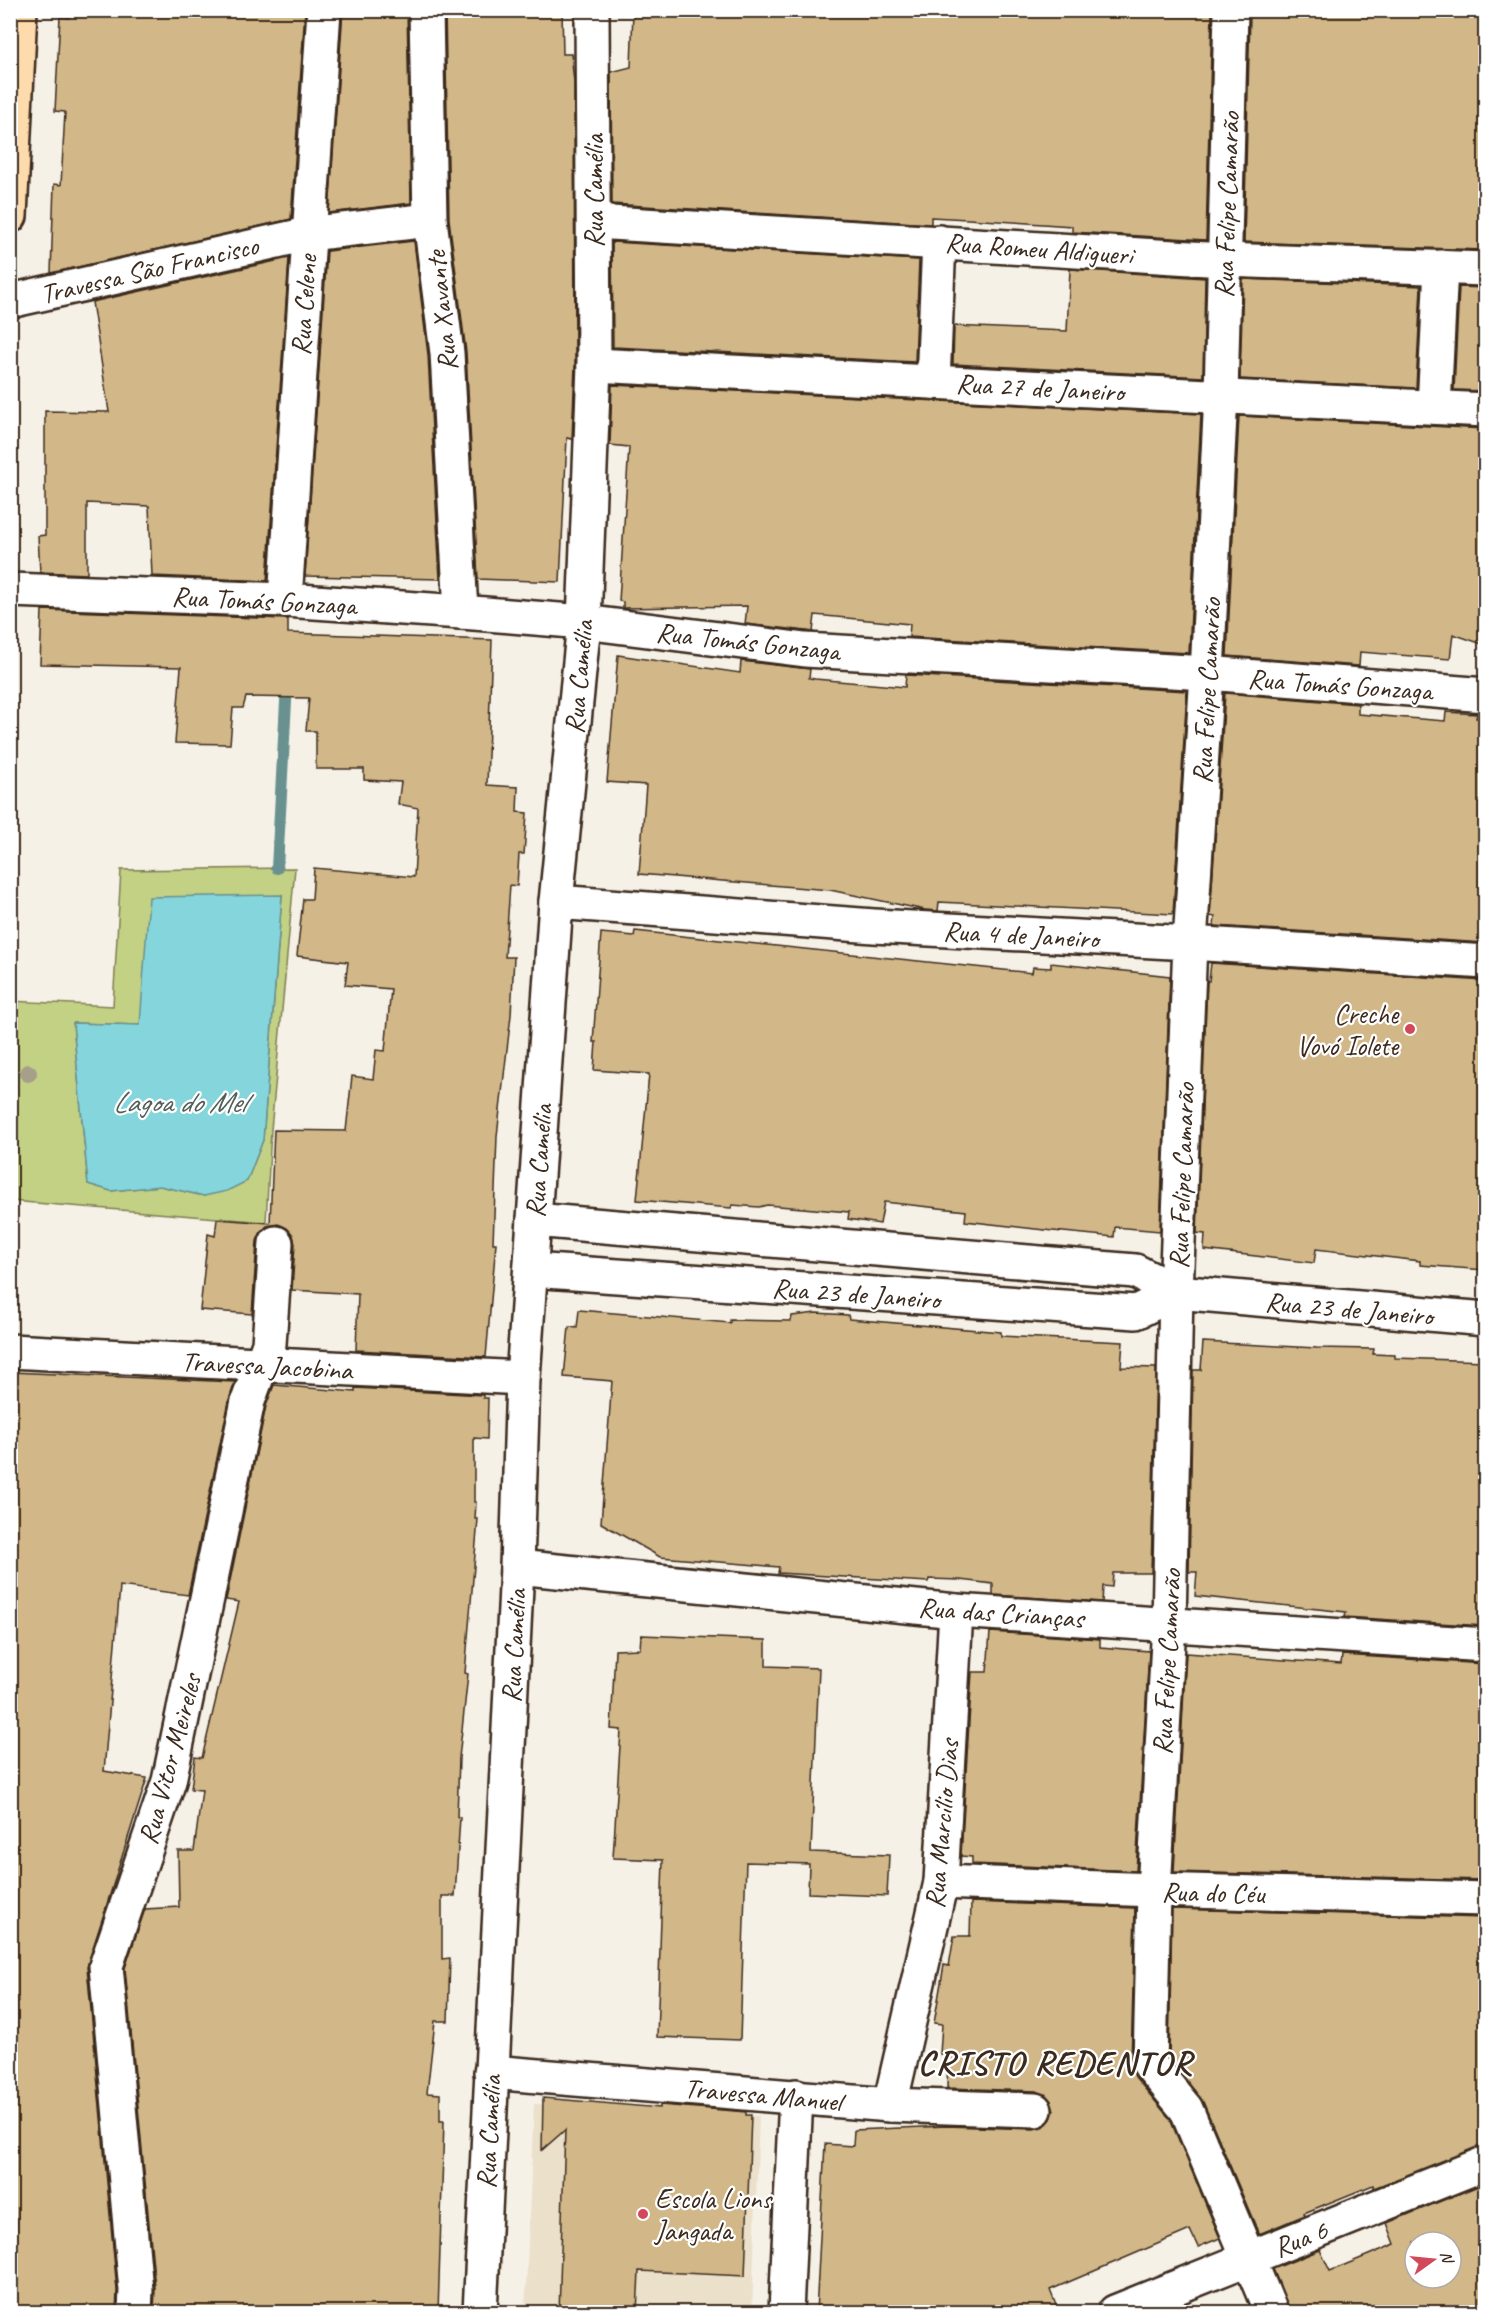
<svg xmlns="http://www.w3.org/2000/svg" width="1496" height="2323" viewBox="0 0 1496 2323" font-family="Caveat,sans-serif">
<style>
.built{fill:#ebe0ca}
.green{fill:#c3d185;stroke:#7f7e52;stroke-width:1.5;fill-rule:evenodd}
.water{fill:#85d6dc;stroke:#679190;stroke-width:1.5}
.lines{fill:none;stroke-linecap:round;stroke-linejoin:round}
.stream{stroke:#679190;stroke-width:12}
.building{fill:#d2b888;stroke:#3b2a1e;stroke-width:1.5;fill-rule:evenodd}
.minor-casing{stroke:#3b2a1e;stroke-width:38}
.primary-casing{stroke:#3b2a1e;stroke-width:38}
.minor{stroke:#fff;stroke-width:33}
.primary{stroke:#fedbac;stroke-width:33}
.tree{fill:#a69f8a}
.poi-dot{fill:#d1495b;stroke:#fff;stroke-width:2}
.labels{text-anchor:middle;stroke-width:4.5;stroke-linejoin:round;paint-order:stroke}
.street-label{font-size:28px;fill:#3b2a1e;stroke:#fff}
.poi-label{font-size:28px;fill:#3b2a1e;stroke:#fff;text-anchor:end}
.water-label{font-size:30px;font-style:italic;fill:#515e57;stroke:#fff}
.district-label{font-size:34px;font-weight:bold;letter-spacing:1.5px;fill:#3b2a1e;stroke:#fff}
</style>
<rect width="100%" height="100%" fill="#f6f1e7"/>
<filter id="ink" filterUnits="userSpaceOnUse"><feTurbulence type="fractalNoise" baseFrequency=".0167" numOctaves="2"/><feDisplacementMap in="SourceGraphic" scale="12" xChannelSelector="R" yChannelSelector="G"/><feConvolveMatrix kernelMatrix="1 2 1 2 8 2 1 2 1" color-interpolation-filters="sRGB"/></filter>
<g filter="url(#ink)">
<path class="built" d="M534 2104 759 2116 752 2312H525Z"/>
<path class="green" d="M295 868 271 1130 266 1222 11 1201 10 1001 113 1006 121 870ZM282 895 263 1140 247 1181 204 1196 160 1186 111 1191 88 1184 73 1023 140 1025Z"/>
<path class="water" d="M282 895 263 1140 247 1181 227 1191 204 1196 160 1186 111 1191 88 1184 73 1023 140 1025 149 897Z"/>
<g class="lines">
<path class="stream" d="M277 868 287 683"/>
</g>
<g class="building">
<path d="M70 10H305L291 219 51 273 54 184 61 185 65 112 55 111 60 17 69 18Z"/>
<path d="M343 10H407L411 203 329 213Z"/>
<path d="M445 10H562L563 54H571L574 82 575 365 572 439 567 438 560 582 478 579 466 352 449 219Z"/>
<path d="M739 10H1209V13H1212L1206 240 1072 232V226L968 219 931 217V224L612 204 611 72 631 67 633 11Z"/>
<path d="M1309 10H1485V250L1244 242 1250 15 1309 18Z"/>
<path d="M414 241 428 355 440 579 305 576 327 251Z"/>
<path d="M612 242 919 260 915 362 613 347Z"/>
<path d="M289 258 267 581 152 576 149 506 87 503V574L40 572 38 536 45 535V411L109 412 92 302Z"/>
<path d="M1070 269 1205 278 1203 377 953 364 954 326 1067 331Z"/>
<path d="M1243 279 1421 286 1416 388 1240 379Z"/>
<path d="M1459 287 1485 288V391L1454 390Z"/>
<path d="M612 385 1201 414 1189 653 909 637 910 624 815 615 813 632 807 631 745 624 747 606 623 608V602L619 601 629 447 610 445Z"/>
<path d="M1239 416 1485 429V645L1453 634 1450 659 1360 652 1359 666 1227 656Z"/>
<path d="M42 610 284 619H288V633L492 640 487 785 518 787 517 812 527 813 524 854H519L517 886 510 885 505 957H514L511 1015 497 1136 493 1243H496L486 1357 356 1350 358 1294 292 1290 295 1244 293 1235 287 1228 278 1224 267 1226 261 1232 257 1241 252 1314 200 1310 208 1234 215 1236 217 1219 270 1223 274 1130 346 1131 352 1076 373 1079 376 1050 385 1051 391 989 345 985 348 962 297 956 303 899H312L314 868 414 877 418 808 398 804 401 782 364 780V769H316V731H306L309 698 246 697 243 708H233L230 744 175 743 181 667 40 664Z"/>
<path d="M618 655 740 673 741 661 810 669 809 678 815 679 905 687 906 675 1187 691 1173 914 939 902 938 911 925 910 830 890 639 874 646 785 607 782Z"/>
<path d="M1225 693 1358 704V714L1445 721 1446 712 1477 714 1476 718H1485V943L1214 926 1215 917 1210 916Z"/>
<path d="M635 931 1032 973 1033 967 1051 968V963L1170 976 1160 1231 1115 1227 1114 1237 1053 1231 965 1221 966 1211 884 1202 880 1224 848 1219 849 1212 767 1205 759 1207 732 1205 731 1208 637 1200 649 1074 594 1070 596 1042H593L601 933 634 936Z"/>
<path d="M1211 963 1485 981V1270L1420 1265V1261L1316 1249 1314 1263 1204 1250 1205 1234 1197 1233 1207 981H1209Z"/>
<path d="M579 1310 730 1323V1320L791 1321 792 1316 816 1313 848 1315 849 1319 1001 1332V1336L1123 1342 1121 1367 1156 1368 1151 1573H1113L1112 1587 1103 1586 1102 1602 993 1595V1584L960 1580 929 1579 928 1582 778 1573 779 1567 660 1557 601 1523 612 1381 564 1377 569 1327 577 1328Z"/>
<path d="M1203 1342 1317 1348 1374 1349 1373 1354 1395 1355V1358L1485 1361V1626L1345 1617 1346 1612 1195 1596 1197 1572H1189L1193 1370H1201Z"/>
<path d="M10 1372 235 1382 230 1397 188 1595 120 1586 104 1771 147 1778 87 1967 117 2290 116 2313H10Z"/>
<path d="M274 1385 355 1392V1388L483 1395V1398H488L487 1439 474 1438V1502H476L475 1519H478L465 1673 468 1674 459 1758 457 1817H460L455 1896H442V1959L450 1958 448 2021H435L427 2093 440 2094V2121H444L438 2313H154L155 2288 125 1968 145 1909 179 1907 178 1851H194L202 1790 191 1789 195 1757 202 1758 239 1602 226 1600 266 1406Z"/>
<path d="M990 1632 1100 1639V1647L1149 1651 1136 1871 972 1864V1857L961 1856 972 1672H987Z"/>
<path d="M641 1635 766 1640V1666L819 1668 811 1852 889 1855 887 1896 808 1893 809 1864 746 1862 740 2040 657 2037 663 1860 613 1858 621 1730 611 1729 615 1650 640 1649Z"/>
<path d="M1186 1653 1341 1664 1342 1655 1485 1664V1880L1174 1872Z"/>
<path d="M971 1902 1135 1908 1131 2065 1135 2077 1170 2119 1220 2238 1198 2247 1190 2230 1050 2290 1059 2313H816L825 2144 853 2146 854 2130 947 2126 1034 2129 1044 2126 1051 2119 1054 2110 1051 2101 1045 2094 1036 2091 947 2088 948 2054H940L942 2024 934 2023 944 1965 949 1966 954 1936H970Z"/>
<path d="M1172 1909 1485 1918V2145L1374 2188 1373 2185 1304 2213 1305 2215 1259 2234 1203 2102 1169 2058Z"/>
<path d="M543 2098 660 2108V2105L735 2111 746 2112V2115H751L745 2276 639 2271 637 2313H559L565 2130 542 2150Z"/>
<path d="M1485 2183V2313H1291L1273 2269 1320 2250 1330 2271 1395 2244 1387 2223ZM1415 2242H1451V2278H1415Z"/>
</g>
<g class="lines">
<defs>
<g id="minor">
<path d="M426 10 430 220 447 353 461 612"/>
<path d="M1231 10 1221 395 1207 673 1190 943 1176 1292 1169 1624 1154 1890 1150 2065 1186 2109 1271 2312"/>
<path d="M594 222 1224 260 1486 269"/>
<path d="M10 301 308 234 430 220"/>
<path d="M594 365 1486 410"/>
<path d="M933 382 939 242"/>
<path d="M1434 407 1441 267"/>
<path d="M10 590 285 600 461 612 584 622 805 650 1207 673 1486 695"/>
<path d="M285 600 324 10"/>
<path d="M556 902 874 926 1190 943 1486 962"/>
<path d="M534 1220 1135 1271 1176 1292 1486 1319"/>
<path d="M531 1270 1136 1312 1176 1292"/>
<path d="M10 1351 523 1378"/>
<path d="M517 1567 956 1611 1486 1645"/>
<path d="M941 1882 1154 1890 1486 1899"/>
<path d="M491 2072 890 2105 1035 2110"/>
<path d="M890 2105 941 1882 956 1611"/>
<path d="M135 2312 136 2290 106 1966 169 1781 248 1401 269 1344 276 1243"/>
<path d="M480 2312 517 1567 523 1378 556 902 584 622 594 365 592 10"/>
<path d="M786 2312 796 2096"/>
<path d="M1115 2312 1486 2163"/>
</g>
<path id="primary" d="M10 216 20 10"/>
</defs>
<use href="#minor" class="minor-casing"/>
<use href="#primary" class="primary-casing"/>
<use href="#minor" class="minor"/>
<use href="#primary" class="primary"/>
</g>
<circle class="tree" cx="28" cy="1073" r="9"/>
</g>
<g class="poi-dot">
<circle cx="1410" cy="1029" r="6"/>
<circle cx="643" cy="2214" r="6"/>
</g>
<g class="labels">
<g class="street-label">
<text transform="translate(593 191) rotate(-90)" y="10">Rua Camélia</text>
<text transform="translate(1226 205) rotate(-88)" y="10">Rua Felipe Camarão</text>
<text transform="translate(1039 248) rotate(4)" y="10">Rua Romeu Aldigueri</text>
<text transform="translate(149 269) rotate(-13)" y="10">Travessa São Francisco</text>
<text transform="translate(303 305) rotate(-86)" y="10">Rua Celene</text>
<text transform="translate(441 311) rotate(-96)" y="10">Rua Xavante</text>
<text transform="translate(1040 387) rotate(3)" y="10">Rua 27 de Janeiro</text>
<text transform="translate(264 600) rotate(3)" y="10">Rua Tomás Gonzaga</text>
<text transform="translate(748 641) rotate(6)" y="10">Rua Tomás Gonzaga</text>
<text transform="translate(578 677) rotate(-85)" y="10">Rua Camélia</text>
<text transform="translate(1340 684) rotate(4)" y="10">Rua Tomás Gonzaga</text>
<text transform="translate(1206 691) rotate(-87)" y="10">Rua Felipe Camarão</text>
<text transform="translate(1021 934) rotate(3)" y="10">Rua 4 de Janeiro</text>
<text transform="translate(538 1161) rotate(-86)" y="10">Rua Camélia</text>
<text transform="translate(1181 1176) rotate(-88)" y="10">Rua Felipe Camarão</text>
<text transform="translate(856 1293) rotate(4)" y="10">Rua 23 de Janeiro</text>
<text transform="translate(1349 1308) rotate(5)" y="10">Rua 23 de Janeiro</text>
<text transform="translate(267 1365) rotate(3)" y="10">Travessa Jacobina</text>
<text transform="translate(1001 1612) rotate(4)" y="10">Rua das Crianças</text>
<text transform="translate(513 1646) rotate(-87)" y="10">Rua Camélia</text>
<text transform="translate(1166 1662) rotate(-87)" y="10">Rua Felipe Camarão</text>
<text transform="translate(169 1759) rotate(-75)" y="10">Rua Vitor Meireles</text>
<text transform="translate(941 1824) rotate(-85)" y="10">Rua Marcílio Dias</text>
<text transform="translate(1213 1892) rotate(1)" y="10">Rua do Céu</text>
<text transform="translate(763 2094) rotate(5)" y="10">Travessa Manuel</text>
<text transform="translate(488 2132) rotate(-87)" y="10">Rua Camélia</text>
<text transform="translate(1300 2238) rotate(-22)" y="10">Rua 6</text>
</g>
<g class="poi-label">
<text x="1398" y="1023">Creche<tspan x="1398" dy="32">Vovó Iolete</tspan></text>
<text x="655" y="2208" text-anchor="start">Escola Lions<tspan x="655" dy="32">Jangada</tspan></text>
</g>
<g class="water-label">
<text x="179" y="1112">Lagoa do Mel</text>
</g>
<g class="district-label">
<text x="1055" y="2074">CRISTO REDENTOR</text>
</g>
</g>
<rect width="1496" height="2323" fill="none" stroke="#fff" stroke-width="36"/>
<rect x="18" y="18" width="1460" height="2287" fill="none" stroke="#3b2a1e" stroke-width="2" filter="url(#ink)"/>
<g transform="translate(1433 2260) rotate(75)"><circle r="28" fill="#ffffff" stroke="#b1aaa5" stroke-width="1.5"/>
<path d="M0-4.5L10 22L0 15L-10 22Z" fill="#d1495b"/>
<text y="-9" font-size="16" font-weight="bold" text-anchor="middle" fill="#3b2a1e">N</text>
</g>
</svg>
